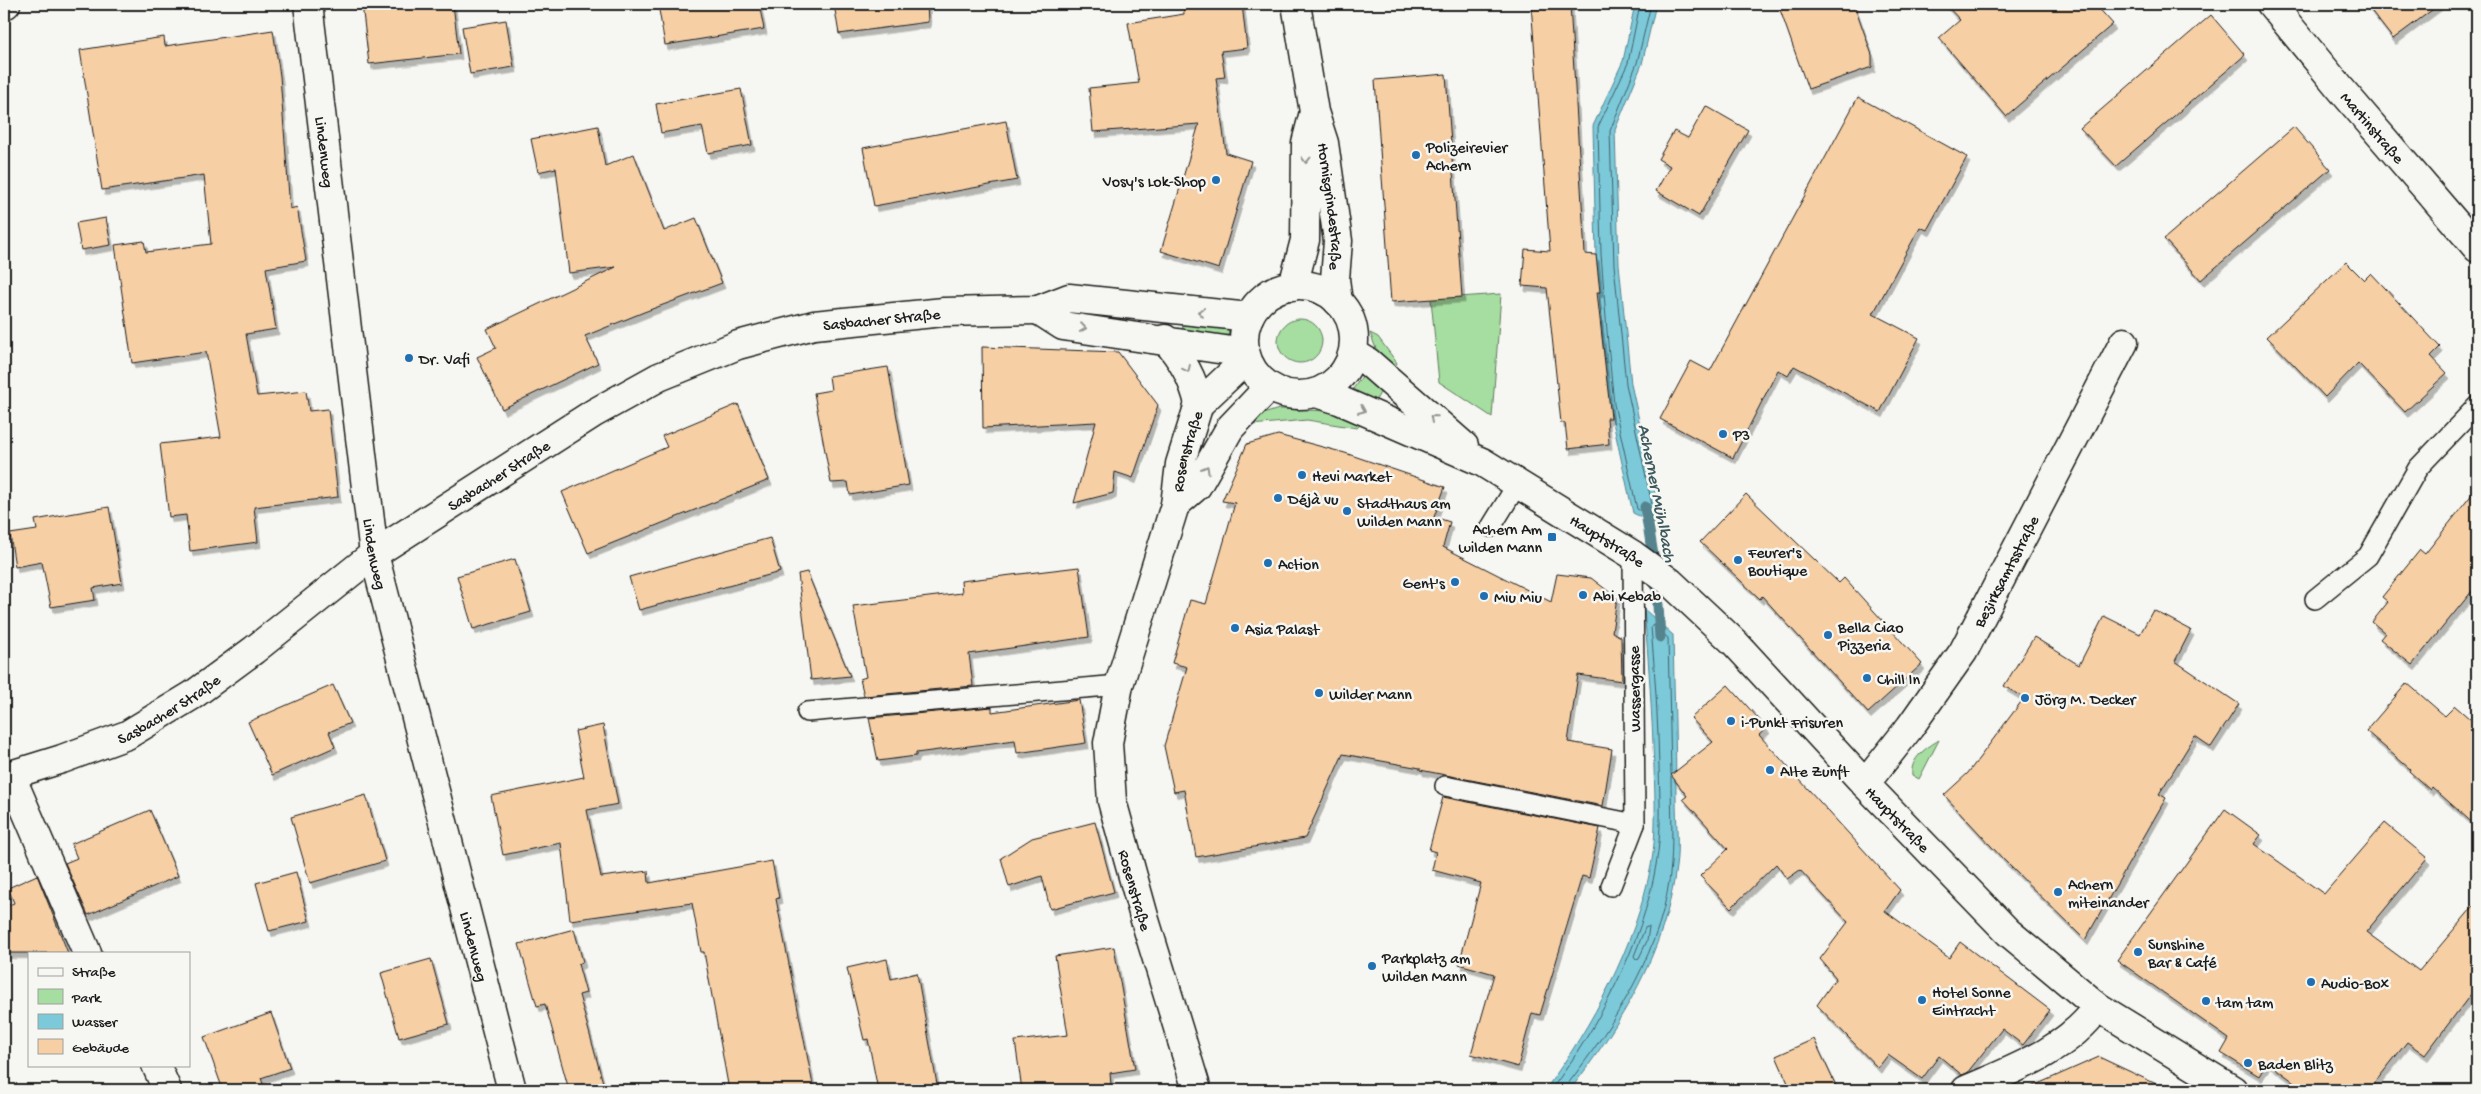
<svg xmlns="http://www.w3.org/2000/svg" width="2481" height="1094" viewBox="0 0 2481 1094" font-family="'Gochi Hand',sans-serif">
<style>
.green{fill:#a6dda0;stroke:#617c5e}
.water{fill:#7cc9da;stroke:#56848e}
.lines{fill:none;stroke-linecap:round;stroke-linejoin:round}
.shore{stroke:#426168;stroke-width:1}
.stream{stroke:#56848e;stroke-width:11}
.building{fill:#f6cfa5;stroke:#1c1c1c;filter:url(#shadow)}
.lane-casing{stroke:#1c1c1c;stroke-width:22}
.street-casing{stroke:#1c1c1c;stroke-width:31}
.secondary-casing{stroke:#1c1c1c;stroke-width:31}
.lane{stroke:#f6f6f2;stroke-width:19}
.street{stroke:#f6f6f2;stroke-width:28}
.secondary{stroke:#f6f6f2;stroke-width:28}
.oneway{stroke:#949492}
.poi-dot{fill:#1f6fb2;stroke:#f6f6f2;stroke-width:2}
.labels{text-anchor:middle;stroke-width:5;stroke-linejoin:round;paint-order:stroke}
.street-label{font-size:16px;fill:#1c1c1c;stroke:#f6f6f2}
.poi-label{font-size:16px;fill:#1c1c1c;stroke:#f6f6f2;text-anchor:start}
.water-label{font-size:18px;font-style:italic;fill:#3e595e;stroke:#f6f6f2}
</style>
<defs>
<filter id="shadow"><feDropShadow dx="3" dy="5.5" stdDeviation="0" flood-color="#0004"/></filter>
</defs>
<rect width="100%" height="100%" fill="#f6f6f2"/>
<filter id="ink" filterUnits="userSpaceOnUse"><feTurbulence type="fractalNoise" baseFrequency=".02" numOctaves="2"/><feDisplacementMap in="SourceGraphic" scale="10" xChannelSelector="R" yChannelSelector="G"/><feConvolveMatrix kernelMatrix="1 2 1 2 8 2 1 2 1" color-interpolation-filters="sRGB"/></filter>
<g filter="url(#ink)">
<g class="green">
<path d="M1501 294 1492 417 1439 382 1431 299Z"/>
<circle cx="1300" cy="341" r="22"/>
<path d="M1184 320 1229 327 1228 338 1181 334Z"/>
<path d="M1370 333 1378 337 1397 363 1393 371 1378 354Z"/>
<path d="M1363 375 1383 388 1374 403 1353 389Z"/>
<path d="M1279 409 1330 411 1363 422 1357 428 1307 420 1251 425 1263 414Z"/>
<path d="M1939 740 1919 779 1912 775C1910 758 1926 748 1939 740Z"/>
</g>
<g class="water">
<path d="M1635 4H1656L1642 64 1615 130 1619 264 1631 384 1662 524 1660 526 1633 513 1609 404 1603 344 1596 255 1593 126 1623 61Z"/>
<path d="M1644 609 1673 635C1674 689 1676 744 1676 798 1676 821 1679 845 1676 867 1666 951 1621 1024 1570 1090H1545C1593 1024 1635 947 1651 866 1657 834 1655 800 1654 768 1652 714 1649 662 1644 609Z"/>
</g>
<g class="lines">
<g class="shore">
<path d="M1640 4 1628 63 1598 127 1601 254 1608 344 1614 404 1637 509 1652 517 1654 514 1626 384 1614 265 1610 131 1637 63 1651 4"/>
<path d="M1649 927 1647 941 1639 958 1636 959 1634 956 1645 928Z"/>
<path d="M1551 1090C1598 1027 1643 944 1656 865 1662 833 1660 800 1659 767 1658 720 1655 674 1651 627L1653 625 1668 638 1671 774"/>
<path d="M1566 1090 1567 1085C1616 1022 1665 946 1671 864 1673 836 1671 806 1671 777"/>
</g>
<path class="stream" d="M1645 507 1656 573 1660 637"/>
</g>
<g class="building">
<path d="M362 4H453L459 54 369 64Z"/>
<path d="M658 4H759L764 29 665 45Z"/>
<path d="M834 4H927L928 22 839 34Z"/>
<path d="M1183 4H1242L1247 48 1221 51 1225 77 1216 78 1226 153 1251 161 1219 269 1161 251 1199 124 1093 132 1089 88 1139 83 1128 23 1184 14Z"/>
<path d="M1531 4H1570L1585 254 1596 255 1600 292H1597L1611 418H1607L1609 444 1568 449 1565 423H1561L1547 288 1522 286 1525 249 1550 251Z"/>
<path d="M1778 4H1854L1872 55V67L1808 89Z"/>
<path d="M1945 4H2095L2113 24 2006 116 1939 38 1960 20Z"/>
<path d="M2366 4H2440L2393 39Z"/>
<path d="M2211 15 2245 55 2116 166 2080 128Z"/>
<path d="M506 20 514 67 470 74 462 27Z"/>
<path d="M273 30 280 76 290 209 297 207 306 261 266 268 276 329 246 334 257 396 306 391 309 411 328 409 338 497 254 507 258 542 190 551 186 515 169 517 160 444 221 437 206 352 132 363 115 245 144 241 146 252 211 244 204 175 102 190 80 50 164 37 165 46Z"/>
<path d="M1446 74 1462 297 1391 302 1375 80Z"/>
<path d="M741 89 752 145 708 153 702 126 661 133 656 104Z"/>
<path d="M1858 97 1967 157 1927 230 1920 227 1873 314 1919 338 1880 412 1794 366 1788 376 1778 370 1733 458 1660 419 1691 361 1710 371Z"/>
<path d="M1706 106 1748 130 1699 216 1656 191 1670 166 1658 159 1674 131 1688 138Z"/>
<path d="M1006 121 1017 180 874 206 863 148Z"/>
<path d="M598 126 605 166 634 154 664 231 696 218 722 283 644 312 585 336 598 363 502 409 477 357 496 348 487 329 616 267 569 273 556 168 538 172 531 139Z"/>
<path d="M2294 127 2330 169 2201 280 2164 239Z"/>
<path d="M106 218 111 245 81 250 76 223Z"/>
<path d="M2346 262 2364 280 2371 273 2440 347 2431 356 2447 373 2405 412 2358 363 2325 397 2267 337Z"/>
<path d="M982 347 1118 352 1158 405 1133 478 1115 472 1113 493 1074 503 1096 422 983 428Z"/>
<path d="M888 367 909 485 850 495 848 482 831 483 814 393 831 390 829 376Z"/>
<path d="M738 404 769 480 588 553 562 492 667 447 662 436Z"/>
<path d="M1278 435 1345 453 1445 487 1434 517 1450 522 1443 547 1551 602 1557 574 1591 578 1617 598 1612 632 1621 637 1622 681 1578 675 1568 742 1612 749 1603 806 1420 770V768L1343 754 1305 838 1196 857 1184 790 1174 792 1164 746 1187 667 1172 663 1190 600 1206 604 1235 503 1222 501 1247 444Z"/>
<path d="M2477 488V585L2412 665 2380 639 2385 633 2372 622 2388 602 2382 597 2420 550 2425 554Z"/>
<path d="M1746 494 1839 583 1844 578 1922 664 1868 713 1762 596 1760 599 1700 542Z"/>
<path d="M109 507 122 583 93 588 95 600 51 607 42 562 15 567 10 534 37 530 35 520Z"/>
<path d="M770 538 780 572 639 610 629 577Z"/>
<path d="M515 559 531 612 473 629 457 576Z"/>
<path d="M1079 567 1089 637 969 654 973 686 864 696 860 679 866 677 853 606 962 593 961 581Z"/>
<path d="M807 572 850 676 811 680 798 574Z"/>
<path d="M2153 610 2191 630 2175 661 2239 704 2211 747 2195 736 2159 794 2166 798 2085 940 2003 859 1944 795 1968 773 2024 698 2004 686 2034 637 2079 665 2104 616 2140 634Z"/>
<path d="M2407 683 2445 716 2455 706 2477 725V827L2432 787 2430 790 2409 771 2410 769 2366 731Z"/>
<path d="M333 685 350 723 329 732 335 747 272 775 248 722Z"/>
<path d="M1728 685 1767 728 1759 735 1900 890 1885 911 1949 958 1960 942 2050 1010 2023 1045 2002 1029 1967 1073 1962 1075 1939 1056 1922 1079 1888 1055 1878 1068 1817 1005 1836 978 1820 959 1848 922 1800 870 1787 879 1776 864 1731 908 1700 876 1728 849 1683 799 1687 796 1671 775 1713 742 1691 718Z"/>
<path d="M1079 700 1086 743 1017 753 1015 740 916 753V756L878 761 869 718 992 707V712Z"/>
<path d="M603 725 618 804 587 810 601 877 648 871 649 883 772 861 779 898 776 899 814 1090H729L704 952H701L692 903 570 920 561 843 503 855 491 796 584 777 575 731Z"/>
<path d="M366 795 385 861 310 883 291 817Z"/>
<path d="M1443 797 1600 828 1589 878 1582 876 1540 1015 1532 1013 1518 1067 1471 1054 1494 974 1459 964 1481 883 1432 870 1436 852 1429 850Z"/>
<path d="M2225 809 2261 835 2254 844 2324 894 2385 823 2427 858 2366 932 2419 971 2477 902V986L2425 1055 2407 1042 2369 1090H2305L2267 1062 2259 1076 2221 1053 2229 1039 2117 960Z"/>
<path d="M150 810 178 876 88 915 65 863 77 858 71 844Z"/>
<path d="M1095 822 1114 892 1050 909 1042 876 1009 887 1001 858 1032 838Z"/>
<path d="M296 872 309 921 269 931 256 883Z"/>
<path d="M37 875 68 953H4V907L14 903 8 888Z"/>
<path d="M574 929 583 962 578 964 586 993 579 995 605 1090H569L545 1004 537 1006 519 944Z"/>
<path d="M1114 947 1135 1069 1110 1073 1111 1085 1077 1090H1022L1015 1041 1068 1035 1055 956Z"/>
<path d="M431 959 449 1024 399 1038 381 973Z"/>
<path d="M887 959 891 979 917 973 938 1090H878L868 1039 864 1040 847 968Z"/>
<path d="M271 1013 290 1068 261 1078 265 1090H223L204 1037Z"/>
<path d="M1814 1039 1838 1090H1791L1776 1056Z"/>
<path d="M2099 1057 2169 1090H2024Z"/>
</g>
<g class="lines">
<defs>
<g id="lane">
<path d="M1491 527 1518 483"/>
<path d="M2315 599 2368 556 2418 468 2477 406"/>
<path d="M807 712 1119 685"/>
<path d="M1445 786 1635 824"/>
<path d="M1611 886 1635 824 1633 555"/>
</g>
<g id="street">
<path d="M4 4H6"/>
<path id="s1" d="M308 4 374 554 512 1090"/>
<path id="s2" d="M2271 4 2340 88 2477 248"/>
<path d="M11 776 87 953"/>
<path id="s3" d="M1865 784 1910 727 1963 652 2124 342"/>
<path d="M156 1065 167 1090"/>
<path d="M1966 1090C2014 1069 2066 1051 2098 1007"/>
</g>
<g id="secondary">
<path id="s4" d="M1296 4 1314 112 1324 143 1338 241 1335 279 1338 302"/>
<circle cx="1299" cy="340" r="55"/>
<path d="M1293 286 1305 240 1306 143 1313 116"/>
<path d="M1038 310 1063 326 1245 353"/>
<path d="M1165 339C1182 359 1193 378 1199 404"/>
<path d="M1353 353 1368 362 1464 446"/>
<path id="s5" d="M1316 393 1339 400 1482 462 1633 555 1670 582 1735 643 1865 784 2008 932 2098 1007 2233 1090"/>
<path d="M1175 505 1197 486 1230 428 1269 387"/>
<path id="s6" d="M4 777 62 759 127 735 193 695 254 650 374 554 594 413 659 377 738 345 814 325 944 312 1038 310 1069 298 1249 317"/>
<path id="s7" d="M1197 1090 1145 920 1112 801 1108 743 1119 685 1175 505 1180 464 1199 404 1247 359"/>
</g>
</defs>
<use href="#lane" class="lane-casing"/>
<use href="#street" class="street-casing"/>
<use href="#secondary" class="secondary-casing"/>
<use href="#lane" class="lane"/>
<use href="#street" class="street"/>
<use href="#secondary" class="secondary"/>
</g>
<defs><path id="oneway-chevron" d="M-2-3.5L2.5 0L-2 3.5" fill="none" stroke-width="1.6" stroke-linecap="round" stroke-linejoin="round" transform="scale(1.25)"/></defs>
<g class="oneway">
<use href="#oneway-chevron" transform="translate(1306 160) rotate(91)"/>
<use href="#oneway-chevron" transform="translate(1201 312) rotate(-172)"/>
<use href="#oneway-chevron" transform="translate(1083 328) rotate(8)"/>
<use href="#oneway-chevron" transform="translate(1187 369) rotate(65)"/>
<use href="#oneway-chevron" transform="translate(1362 410) rotate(23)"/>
<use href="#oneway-chevron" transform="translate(1433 418) rotate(-139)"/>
<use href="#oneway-chevron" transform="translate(1206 469) rotate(-60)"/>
</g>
</g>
<g class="poi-dot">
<circle cx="1416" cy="155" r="5"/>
<circle cx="1216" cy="180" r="5"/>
<circle cx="409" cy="358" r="5"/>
<circle cx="1723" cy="434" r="5"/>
<circle cx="1302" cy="475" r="5"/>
<circle cx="1278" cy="498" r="5"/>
<circle cx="1347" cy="511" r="5"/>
<rect x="1547" y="532" width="10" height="10" rx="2.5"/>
<circle cx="1738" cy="560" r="5"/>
<circle cx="1268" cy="563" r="5"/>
<circle cx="1455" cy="582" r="5"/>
<circle cx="1583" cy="595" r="5"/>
<circle cx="1484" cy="596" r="5"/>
<circle cx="1235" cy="628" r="5"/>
<circle cx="1828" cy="635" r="5"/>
<circle cx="1867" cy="678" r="5"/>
<circle cx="1319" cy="693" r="5"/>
<circle cx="2025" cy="698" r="5"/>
<circle cx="1731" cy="721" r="5"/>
<circle cx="1770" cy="770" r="5"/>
<circle cx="2058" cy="892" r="5"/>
<circle cx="2138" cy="952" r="5"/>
<circle cx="1372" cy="966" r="5"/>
<circle cx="2311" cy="982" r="5"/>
<circle cx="1922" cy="1000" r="5"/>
<circle cx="2206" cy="1001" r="5"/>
<circle cx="2248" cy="1063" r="5"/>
</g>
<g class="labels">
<g class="street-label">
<text dy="6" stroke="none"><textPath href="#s2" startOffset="160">Martinstraße</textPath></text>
<text dy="6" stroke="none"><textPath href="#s1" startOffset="149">Lindenweg</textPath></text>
<text dy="6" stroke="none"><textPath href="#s4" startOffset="206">Hornisgrindestraße</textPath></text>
<text dy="6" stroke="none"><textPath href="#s6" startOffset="1004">Sasbacher Straße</textPath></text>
<text dy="6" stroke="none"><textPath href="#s7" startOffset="662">Rosenstraße</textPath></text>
<text dy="6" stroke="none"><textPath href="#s6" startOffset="584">Sasbacher Straße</textPath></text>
<text dy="6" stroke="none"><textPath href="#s5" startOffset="328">Hauptstraße</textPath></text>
<text dy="6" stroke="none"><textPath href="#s1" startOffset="554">Lindenweg</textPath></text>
<text dy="6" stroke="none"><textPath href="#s3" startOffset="256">Bezirksamtsstraße</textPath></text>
<text transform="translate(1633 689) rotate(-91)" y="6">Wassergasse</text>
<text dy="6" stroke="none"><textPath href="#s6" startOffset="179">Sasbacher Straße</textPath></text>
<text dy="6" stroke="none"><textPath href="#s5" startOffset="732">Hauptstraße</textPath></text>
<text transform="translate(1136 890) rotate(74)" y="6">Rosenstraße</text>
<text dy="6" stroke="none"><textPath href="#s1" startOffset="959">Lindenweg</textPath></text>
</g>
<g class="poi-label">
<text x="1426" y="152">Polizeirevier<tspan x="1426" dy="18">Achern</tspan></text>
<text x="1206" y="186" text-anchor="end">Vosy's Lok-Shop</text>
<text x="419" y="364">Dr. Vafi</text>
<text x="1733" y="440">P3</text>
<text x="1312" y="481">Hevi Market</text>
<text x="1288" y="504">Déjà vu</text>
<text x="1357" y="508">Stadthaus am<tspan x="1357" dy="18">Wilden Mann</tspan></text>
<text x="1542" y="534" text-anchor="end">Achern Am<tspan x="1542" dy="18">wilden Mann</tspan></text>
<text x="1748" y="557">Feurer's<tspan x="1748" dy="18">Boutique</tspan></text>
<text x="1278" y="569">Action</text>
<text x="1445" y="588" text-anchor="end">Gent's</text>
<text x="1593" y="601">Abi Kebab</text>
<text x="1494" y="602">Miu Miu</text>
<text x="1838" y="632">Bella Ciao<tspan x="1838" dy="18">Pizzeria</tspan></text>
<text x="1245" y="634">Asia Palast</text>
<text x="1877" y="684">Chill In</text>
<text x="1329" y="699">Wilder Mann</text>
<text x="2035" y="704">Jörg M. Decker</text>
<text x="1741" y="727">i-Punkt Frisuren</text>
<text x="1780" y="776">Alte Zunft</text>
<text x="2068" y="889">Achern<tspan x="2068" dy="18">miteinander</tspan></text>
<text x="2148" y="949">Sunshine<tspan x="2148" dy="18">Bar &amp; Café</tspan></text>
<text x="1382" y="963">Parkplatz am<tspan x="1382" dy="18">Wilden Mann</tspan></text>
<text x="2321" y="988">Audio-Box</text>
<text x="1932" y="997">Hotel Sonne<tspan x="1932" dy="18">Eintracht</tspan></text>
<text x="2216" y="1007">tam tam</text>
<text x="2258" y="1069">Baden Blitz</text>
</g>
<g class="water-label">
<text transform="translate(1658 493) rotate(79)" y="6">Acherner Mühlbach</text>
</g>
</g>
<rect width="2481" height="1094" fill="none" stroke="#f6f6f2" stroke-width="20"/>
<rect x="10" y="10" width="2461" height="1074" fill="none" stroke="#1c1c1c" stroke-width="2" filter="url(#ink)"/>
<rect x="28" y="952" width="162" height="115" fill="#f6f6f2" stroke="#9f9f9c"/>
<rect x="38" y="968" width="25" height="8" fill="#f6f6f2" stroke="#9f9f9c"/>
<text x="72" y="976" font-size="15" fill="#1c1c1c">Straße</text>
<rect x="38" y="989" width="25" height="15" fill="#a6dda0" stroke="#9f9f9c"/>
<text x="72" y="1002" font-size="15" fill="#1c1c1c">Park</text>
<rect x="38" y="1014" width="25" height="15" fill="#7cc9da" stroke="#9f9f9c"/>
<text x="72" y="1026" font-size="15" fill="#1c1c1c">Wasser</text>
<rect x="38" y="1039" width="25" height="15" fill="#f6cfa5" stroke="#9f9f9c"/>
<text x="72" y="1052" font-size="15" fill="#1c1c1c">Gebäude</text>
</svg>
